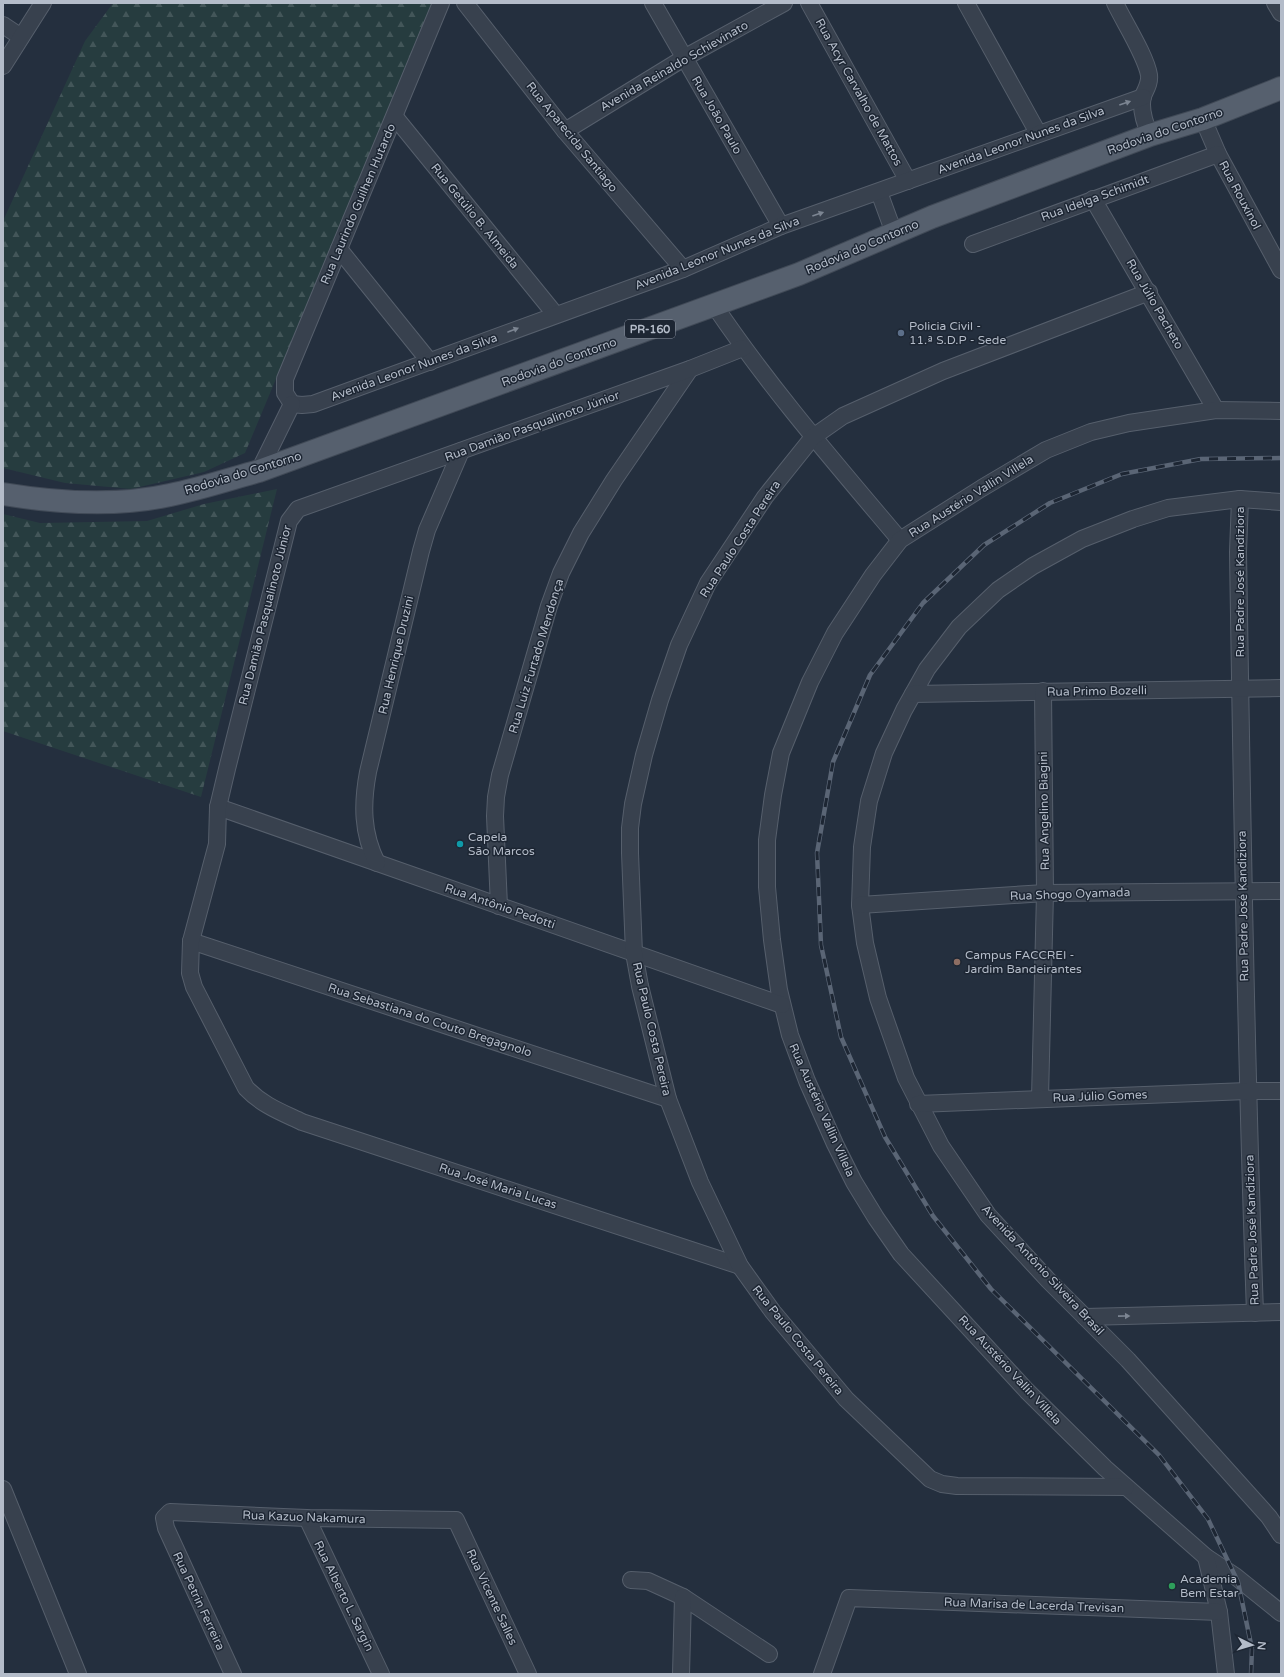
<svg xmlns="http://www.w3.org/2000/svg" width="1284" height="1677" viewBox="0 0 1284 1677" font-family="'Varela Round',sans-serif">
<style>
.forest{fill:url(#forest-firs)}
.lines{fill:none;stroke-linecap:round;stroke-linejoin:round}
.street-casing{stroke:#565f6c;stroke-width:18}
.primary-casing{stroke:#414a57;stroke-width:24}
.street{stroke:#38414e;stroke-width:16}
.primary{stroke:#56606e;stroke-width:22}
.rail-casing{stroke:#5a6575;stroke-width:4.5}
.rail{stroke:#1d2633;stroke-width:3;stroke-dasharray:9;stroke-linecap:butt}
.oneway{fill:#7c8592}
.service-dot{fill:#5c6f8a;stroke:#1d2633;stroke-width:1.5}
.culture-dot{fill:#0f9aa8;stroke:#1d2633;stroke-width:1.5}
.education-dot{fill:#8d6e63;stroke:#1d2633;stroke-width:1.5}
.leisure-dot{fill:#2e9e5b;stroke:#1d2633;stroke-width:1.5}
.labels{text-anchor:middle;stroke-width:3;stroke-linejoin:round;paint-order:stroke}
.shield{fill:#1d2633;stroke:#878f9c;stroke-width:1}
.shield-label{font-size:11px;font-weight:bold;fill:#b4bcc9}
.street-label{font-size:12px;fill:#b4bcc9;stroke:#1d2633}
.poi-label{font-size:12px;fill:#b4bcc9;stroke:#1d2633;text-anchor:start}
</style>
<defs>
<pattern id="forest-firs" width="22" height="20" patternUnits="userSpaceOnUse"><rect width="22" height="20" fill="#263c3f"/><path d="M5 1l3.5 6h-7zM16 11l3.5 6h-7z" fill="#435659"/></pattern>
</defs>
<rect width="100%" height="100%" fill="#242f3e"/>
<g class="forest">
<path d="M113 3H433L245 453 204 472 131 489 65 483 3 468V221L85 41Z"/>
<path d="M277 489 201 797 3 731V514L40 523 147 521 204 504Z"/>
</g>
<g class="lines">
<defs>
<g id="street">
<path d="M465 3 565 131 683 269"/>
<path d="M653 3 781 226"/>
<path d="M809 3 908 181"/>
<path d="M966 3 1038 133"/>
<path d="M1115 3C1124 22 1146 56 1149 75 1150 83 1146 89 1143 96 1140 108 1145 124 1150 135"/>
<path d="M1275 3 1281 13"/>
<path d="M3 25 21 37"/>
<path d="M3 66 43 3"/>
<path d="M395 117 555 314"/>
<path d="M1203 119 1218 154 1281 270"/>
<path d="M565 131 684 58 784 3"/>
<path d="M879 192 894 233"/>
<path d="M1093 199 1216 410"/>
<path d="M973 244 1218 154"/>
<path d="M339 249 430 362"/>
<path d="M714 305C770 388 836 464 900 540"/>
<path d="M292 404 302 405 313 404 683 269 781 226 1143 97"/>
<path d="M292 404 285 393V379L441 3"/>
<path d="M1281 411 1216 410 1129 423 1091 432 1046 450 982 488 900 540 873 575 835 633 810 682 781 753 773 795 767 840V887L772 940 779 990 790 1035 807 1081 835 1144 854 1182 876 1218 901 1254 1027 1391 1105 1468 1206 1557 1235 1576 1281 1613"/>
<path d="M259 471 292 404"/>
<path d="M1240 499 1238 552C1242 806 1246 1059 1255 1313"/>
<path d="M1281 502 1240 499 1168 508 1133 519 1082 539 1033 566 998 590 959 627 927 669 904 710 884 753 869 801 862 847 860 905 865 943 878 998 906 1078 941 1146 988 1215 1048 1280 1128 1360 1269 1517 1281 1535"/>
<path d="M913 694 1281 688"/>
<path d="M218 807 782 1005"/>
<path d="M377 863C362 833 362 804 368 772L421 551 427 530 461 451"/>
<path d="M860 905 1045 893 1281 891"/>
<path d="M499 906 495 816 496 797 500 775 549 606 561 573 581 533 614 480 690 369"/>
<path d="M191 941 668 1099"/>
<path d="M1040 1098 1045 893 1043 691"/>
<path d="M918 1104 1247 1091H1281"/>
<path d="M740 1266 302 1122C281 1112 262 1105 246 1088L194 987 190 973 191 941 217 844 218 807 227 769 289 521 298 509 690 369 743 348"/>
<path d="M1085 1317 1281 1312"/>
<path d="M1126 1487 957 1486 942 1484 930 1479 846 1399 773 1312 740 1266 700 1182 668 1099 640 986 634 953 630 853V828L633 804 644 755 660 700 679 645 708 583 765 497 813 437 843 416 943 371 1149 292"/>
<path d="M3 1489 78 1674"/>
<path d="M307 1518 381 1674"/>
<path d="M1206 1557 1219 1612 1226 1674"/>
<path d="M631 1580 648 1581 683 1597 769 1654"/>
<path d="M233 1674 166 1528 164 1518 170 1512 307 1518 456 1520 528 1674"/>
<path d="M681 1674 683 1597"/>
<path d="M822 1674 849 1598 1219 1612"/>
</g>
<path id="primary" d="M3 494C58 503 116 507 170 495 200 489 230 479 259 471L799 274 932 217 1150 135 1203 119 1281 88"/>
</defs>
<use href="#street" class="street-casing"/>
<use href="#primary" class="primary-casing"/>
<use href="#street" class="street"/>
<use href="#primary" class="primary"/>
<defs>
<path id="rail" d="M1251 1674 1252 1649 1238 1582 1208 1519 1159 1455 991 1289 933 1216 885 1137 841 1037 821 945 817 853 833 762 870 675 923 603 984 545 1050 503 1122 474 1201 459 1281 458"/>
</defs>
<use href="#rail" class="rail-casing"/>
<use href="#rail" class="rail"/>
</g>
<defs><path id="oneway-solid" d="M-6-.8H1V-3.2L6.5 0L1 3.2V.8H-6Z"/></defs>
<g class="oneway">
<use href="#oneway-solid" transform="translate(1125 103) rotate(-19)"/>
<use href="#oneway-solid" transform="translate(818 214) rotate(-19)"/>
<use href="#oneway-solid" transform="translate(513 330) rotate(-21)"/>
<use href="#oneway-solid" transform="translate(1124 1316) rotate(-1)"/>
</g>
<circle class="service-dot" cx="901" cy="333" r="4"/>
<circle class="culture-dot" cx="460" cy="844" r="4"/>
<circle class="education-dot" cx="957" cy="962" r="4"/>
<circle class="leisure-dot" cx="1172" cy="1586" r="4"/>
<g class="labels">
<rect class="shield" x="625" y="320" width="50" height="18" rx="3"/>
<g class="shield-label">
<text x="650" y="333">PR-160</text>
</g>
<g class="street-label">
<text transform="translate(674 66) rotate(-30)" y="4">Avenida Reinaldo Schievinato</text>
<text transform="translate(859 92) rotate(61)" y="4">Rua Acyr Carvalho de Mattos</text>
<text transform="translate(717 115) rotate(60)" y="4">Rua João Paulo</text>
<text transform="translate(1165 131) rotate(-19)" y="4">Rodovia do Contorno</text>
<text transform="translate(572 137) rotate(51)" y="4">Rua Aparecida Santiago</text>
<text transform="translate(1021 140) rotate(-20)" y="4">Avenida Leonor Nunes da Silva</text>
<text transform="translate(1240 195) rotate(62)" y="4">Rua Rouxinol</text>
<text transform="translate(1095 198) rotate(-20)" y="4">Rua Idelga Schimidt</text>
<text transform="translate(358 204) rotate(-67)" y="4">Rua Laurindo Guilhen Hutardo</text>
<text transform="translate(475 216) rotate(51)" y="4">Rua Getúlio B. Almeida</text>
<text transform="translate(862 247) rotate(-23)" y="4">Rodovia do Contorno</text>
<text transform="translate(717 253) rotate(-22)" y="4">Avenida Leonor Nunes da Silva</text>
<text transform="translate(1155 304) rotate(60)" y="4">Rua Júlio Pacheto</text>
<text transform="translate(559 362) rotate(-20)" y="4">Rodovia do Contorno</text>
<text transform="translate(414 367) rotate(-20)" y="4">Avenida Leonor Nunes da Silva</text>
<text transform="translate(532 426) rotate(-20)" y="4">Rua Damião Pasqualinoto Júnior</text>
<text transform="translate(243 473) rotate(-17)" y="4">Rodovia do Contorno</text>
<text transform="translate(971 496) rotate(-32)" y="4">Rua Austério Vallin Villela</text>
<text transform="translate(740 539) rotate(-57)" y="4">Rua Paulo Costa Pereira</text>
<text transform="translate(1240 582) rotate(-90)" y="4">Rua Padre José Kandiziora</text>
<text transform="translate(265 615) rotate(-76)" y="4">Rua Damião Pasqualinoto Júnior</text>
<text transform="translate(396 655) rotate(-77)" y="4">Rua Henrique Druzini</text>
<text transform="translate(536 656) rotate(-73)" y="4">Rua Luiz Furtado Mendonça</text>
<text transform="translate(1097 691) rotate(-1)" y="4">Rua Primo Bozelli</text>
<text transform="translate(1044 811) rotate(-91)" y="4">Rua Angelino Biagini</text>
<text transform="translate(1070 894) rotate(-2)" y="4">Rua Shogo Oyamada</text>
<text transform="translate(500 906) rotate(19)" y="4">Rua Antônio Pedotti</text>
<text transform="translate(1243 906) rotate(-91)" y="4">Rua Padre José Kandiziora</text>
<text transform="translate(430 1020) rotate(18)" y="4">Rua Sebastiana do Couto Bregagnolo</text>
<text transform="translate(652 1029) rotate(77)" y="4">Rua Paulo Costa Pereira</text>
<text transform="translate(1100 1096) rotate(-2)" y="4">Rua Júlio Gomes</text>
<text transform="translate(822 1110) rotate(66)" y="4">Rua Austério Vallin Villela</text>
<text transform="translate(498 1186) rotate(18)" y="4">Rua José Maria Lucas</text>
<text transform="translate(1252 1230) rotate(-92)" y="4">Rua Padre José Kandiziora</text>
<text transform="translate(1043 1270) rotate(47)" y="4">Avenida Antônio Silveira Brasil</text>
<text transform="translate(798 1340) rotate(51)" y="4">Rua Paulo Costa Pereira</text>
<text transform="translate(1010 1370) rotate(47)" y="4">Rua Austério Vallin Villela</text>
<text transform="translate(304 1517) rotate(2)" y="4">Rua Kazuo Nakamura</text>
<text transform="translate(344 1596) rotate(64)" y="4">Rua Alberto L. Sargin</text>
<text transform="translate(492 1597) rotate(65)" y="4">Rua Vicente Salles</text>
<text transform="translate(199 1601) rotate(65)" y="4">Rua Petrin Ferreira</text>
<text transform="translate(1034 1605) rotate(2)" y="4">Rua Marisa de Lacerda Trevisan</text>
</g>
<g class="poi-label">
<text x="909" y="330">Policia Civil -<tspan x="909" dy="14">11.ª S.D.P - Sede</tspan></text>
<text x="468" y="841">Capela<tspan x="468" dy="14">São Marcos</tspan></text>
<text x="965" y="959">Campus FACCREI -<tspan x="965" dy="14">Jardim Bandeirantes</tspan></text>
<text x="1180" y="1583">Academia<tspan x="1180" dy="14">Bem Estar</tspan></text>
</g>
</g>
<rect width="1284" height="1677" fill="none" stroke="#b4bcc9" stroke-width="8"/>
<g transform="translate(1252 1645) rotate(95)" stroke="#1d2633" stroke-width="3" paint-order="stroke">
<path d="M0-3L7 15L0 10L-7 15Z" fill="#b4bcc9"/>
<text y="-6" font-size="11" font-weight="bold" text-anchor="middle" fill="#b4bcc9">N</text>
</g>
</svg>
